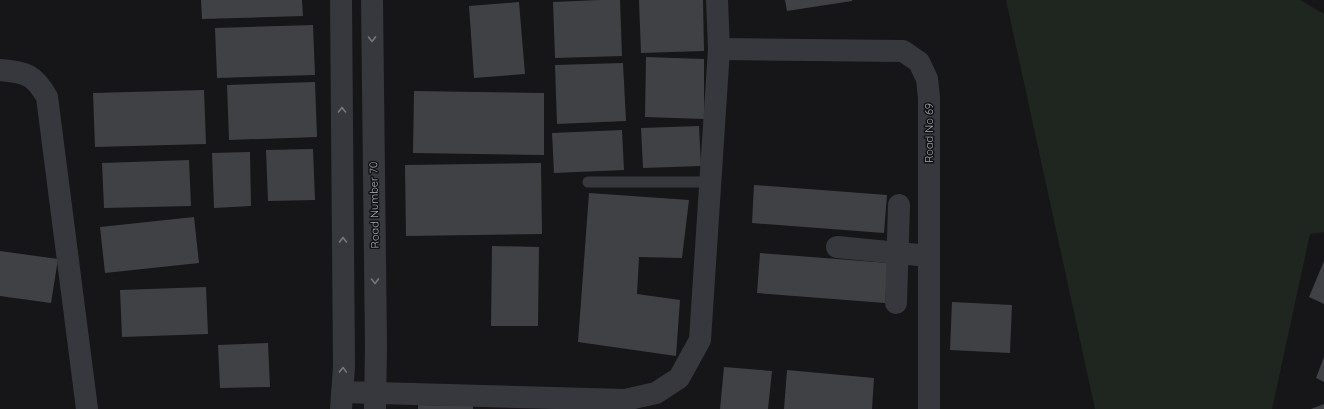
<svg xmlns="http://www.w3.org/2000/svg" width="1324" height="409" viewBox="0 0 1324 409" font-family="Quicksand,sans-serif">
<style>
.green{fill:#1e261f}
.building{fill:#404145}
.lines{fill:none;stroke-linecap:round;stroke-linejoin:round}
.service{stroke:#37383d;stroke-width:11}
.minor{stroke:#37383d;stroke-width:22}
.oneway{stroke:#757881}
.labels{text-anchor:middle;stroke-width:3;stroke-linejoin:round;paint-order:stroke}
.street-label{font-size:11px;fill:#a8adb8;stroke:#111113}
</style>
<rect width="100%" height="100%" fill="#161618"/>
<path class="green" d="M1006 0H1300L1324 14V232L1310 234 1272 409H1095Z"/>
<g class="building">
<path d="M201 0H302L303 16 202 19Z"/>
<path d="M599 0H620L622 56 555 58 553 2Z"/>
<path d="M639 0H703L704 51 641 53Z"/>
<path d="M785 0H852V1L787 11Z"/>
<path d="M519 2 525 74 474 78 469 6Z"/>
<path d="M313 25 315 75 217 78 215 28Z"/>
<path d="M646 57 704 59V119L645 117Z"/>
<path d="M623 63 626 121 557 124 555 65Z"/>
<path d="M315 82 317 137 229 140 227 85Z"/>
<path d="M204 90 206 144 95 147 93 93Z"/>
<path d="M414 91 544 93V155L413 153Z"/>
<path d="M699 126 701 166 643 168 641 128Z"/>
<path d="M622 130 624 170 554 173 552 133Z"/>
<path d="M313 149 315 200 268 201 266 150Z"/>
<path d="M250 152 251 206 214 208 212 153Z"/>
<path d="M189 160 191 206 104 208 102 163Z"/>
<path d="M541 163 542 234 406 236 405 165Z"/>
<path d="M754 185 887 195 884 233 752 223Z"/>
<path d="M589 193 689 200 682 258 639 257 637 294 680 300 676 356 578 342Z"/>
<path d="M194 217 199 263 105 273 100 227Z"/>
<path d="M492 246 539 247 538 326H491Z"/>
<path d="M0 251 58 259 51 303 0 296Z"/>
<path d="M760 253 888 263 885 303 757 293Z"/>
<path d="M1324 261V304L1309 297Z"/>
<path d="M206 287 208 334 122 337 120 290Z"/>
<path d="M952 302 1012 305 1010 353 950 350Z"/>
<path d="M268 343 270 387 220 388 218 345Z"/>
<path d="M1324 357V382L1316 378Z"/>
<path d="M724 367 772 371 768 409H720Z"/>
<path d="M787 370 874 378 872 409H784Z"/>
<path d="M1324 404V409H1311Z"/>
<path d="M418 405 473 406V409H418Z"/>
</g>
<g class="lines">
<path class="service" d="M588 182H710"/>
<g class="minor">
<path d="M341 0 344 367 341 409"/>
<path d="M372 0 376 346 375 409"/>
<path d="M719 49 903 51 919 62 927 79 929 98V409"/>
<path d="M0 70C26 73 33 73 47 97L87 409"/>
<path d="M837 247 929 256"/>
<path d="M896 303 899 205"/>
<path d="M342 392 625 400 656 393 679 378 700 340 719 49 717 0"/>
</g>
</g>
<defs><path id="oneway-chevron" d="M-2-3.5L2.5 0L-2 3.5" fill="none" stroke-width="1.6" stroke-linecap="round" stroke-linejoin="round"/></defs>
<g class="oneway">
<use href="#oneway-chevron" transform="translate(372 39) rotate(89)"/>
<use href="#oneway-chevron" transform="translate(342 110) rotate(-90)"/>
<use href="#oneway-chevron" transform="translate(343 240) rotate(-90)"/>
<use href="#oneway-chevron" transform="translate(375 281) rotate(89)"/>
<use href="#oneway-chevron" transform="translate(343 370) rotate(-88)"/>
</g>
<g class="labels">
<g class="street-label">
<text transform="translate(929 133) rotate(-90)" y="4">Road No 69</text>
<text transform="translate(374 205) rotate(-91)" y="4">Road Number 70</text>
</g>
</g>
</svg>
